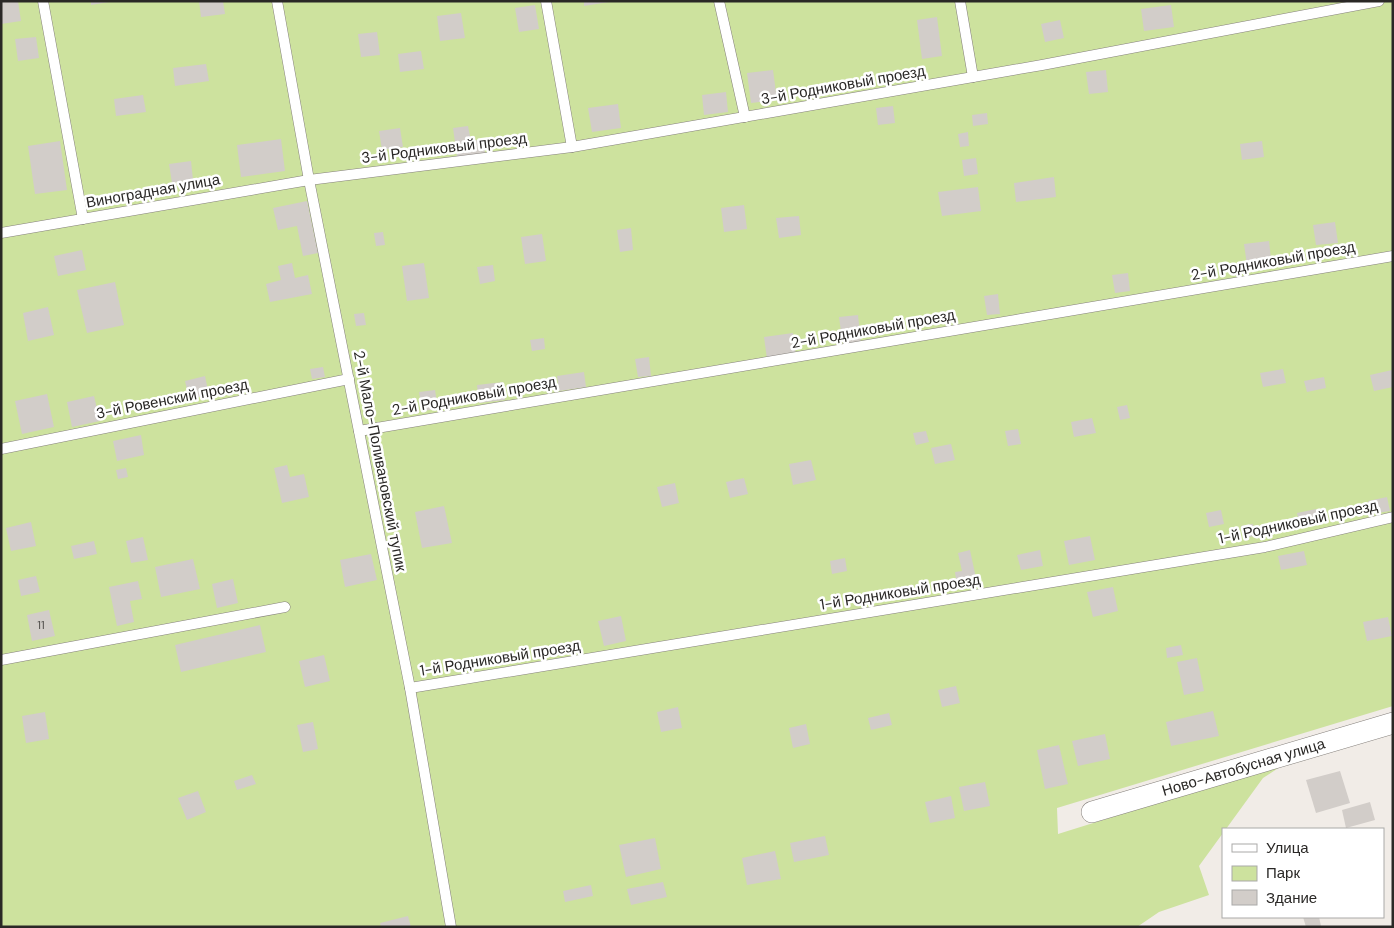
<svg xmlns="http://www.w3.org/2000/svg" width="1394" height="928" viewBox="0 0 1394 928" font-family="'DM Sans',sans-serif">
<style>
.green{fill:#cde29e}
.building{fill:#d2cdc9}
.lines{fill:none;stroke-linecap:round;stroke-linejoin:round}
.service-casing{stroke:#85807c;stroke-width:11}
.minor-casing{stroke:#85807c;stroke-width:22}
.service{stroke:#fff;stroke-width:10}
.minor{stroke:#fff;stroke-width:21}
.labels{text-anchor:middle;stroke-width:5;stroke-linejoin:round;paint-order:stroke}
.number-label{font-size:12px;fill:#54514f}
.street-label{font-size:15px;fill:#2a2826;stroke:#fff}
</style>
<rect width="100%" height="100%" fill="#f1ece7"/>
<path class="green" d="M1 1H1393V706L1057 808 1058 834 1286 763 1263 778 1226 829H1223V833L1199 866 1209 895 1159 912 1137 927H1Z"/>
<g class="building">
<path d="M1 1H18L21 21 1 24Z"/>
<path d="M91 1H109V2L91 5Z"/>
<path d="M199 1H223L225 14 201 17Z"/>
<path d="M584 1H609V2L584 6Z"/>
<path d="M535 5 539 29 519 32 515 8Z"/>
<path d="M1171 5 1174 27 1144 31 1141 9Z"/>
<path d="M461 13 465 38 440 41 437 16Z"/>
<path d="M937 17 942 56 922 59 917 20Z"/>
<path d="M1060 20 1064 38 1045 42 1041 24Z"/>
<path d="M377 32 380 55 361 57 358 34Z"/>
<path d="M36 37 39 58 18 61 15 39Z"/>
<path d="M421 51 424 69 400 72 398 54Z"/>
<path d="M206 64 209 81 175 86 173 68Z"/>
<path d="M773 70 777 100 751 103 747 73Z"/>
<path d="M1106 70 1108 92 1089 94 1086 72Z"/>
<path d="M726 92 728 112 704 115 702 95Z"/>
<path d="M143 95 146 112 116 116 114 99Z"/>
<path d="M618 104 621 128 592 132 588 108Z"/>
<path d="M893 106 895 123 878 125 876 108Z"/>
<path d="M987 113 988 124 973 126 972 115Z"/>
<path d="M468 126 471 141 483 139 485 153 457 157 453 128Z"/>
<path d="M400 128 403 147 382 150 379 131Z"/>
<path d="M968 132 969 146 960 147 958 134Z"/>
<path d="M281 139 285 171 241 177 237 145Z"/>
<path d="M60 141 67 190 35 194 28 146Z"/>
<path d="M1262 141 1264 157 1242 160 1240 144Z"/>
<path d="M976 158 978 174 964 176 962 160Z"/>
<path d="M191 161 193 180 172 183 169 164Z"/>
<path d="M1054 177 1056 197 1016 202 1014 183Z"/>
<path d="M978 187 981 211 942 216 938 192Z"/>
<path d="M307 201 318 253 303 256 297 226 278 230 273 208Z"/>
<path d="M744 205 747 229 724 232 721 208Z"/>
<path d="M799 216 801 235 779 238 776 218Z"/>
<path d="M1335 222 1338 243 1316 245 1313 225Z"/>
<path d="M631 228 633 250 620 252 617 230Z"/>
<path d="M383 232 385 245 376 246 374 233Z"/>
<path d="M542 234 546 261 525 264 521 237Z"/>
<path d="M1269 241 1272 268 1248 272 1244 244Z"/>
<path d="M82 250 86 270 58 276 54 256Z"/>
<path d="M292 263 295 278 308 275 312 294 270 302 266 284 281 280 278 266Z"/>
<path d="M424 263 429 298 407 301 402 266Z"/>
<path d="M493 265 495 281 480 284 477 267Z"/>
<path d="M1128 273 1130 291 1115 293 1112 275Z"/>
<path d="M115 282 124 325 87 333 77 290Z"/>
<path d="M998 294 1000 314 987 315 984 296Z"/>
<path d="M48 307 54 335 28 341 23 313Z"/>
<path d="M364 313 366 325 356 326 354 314Z"/>
<path d="M858 315 861 343 843 346 839 317Z"/>
<path d="M793 333 796 355 767 359 764 337Z"/>
<path d="M544 338 545 349 532 351 530 340Z"/>
<path d="M649 357 651 376 638 377 635 359Z"/>
<path d="M323 367 325 377 312 379 310 369Z"/>
<path d="M1283 369 1286 383 1263 387 1260 373Z"/>
<path d="M1392 370 1393 387 1374 391 1370 375Z"/>
<path d="M584 372 586 387 559 391 557 376Z"/>
<path d="M205 376 209 395 189 399 185 381Z"/>
<path d="M1324 377 1326 388 1307 392 1304 381Z"/>
<path d="M503 382 505 400 479 403 477 385Z"/>
<path d="M435 390 438 409 422 411 419 392Z"/>
<path d="M47 394 54 427 22 434 15 401Z"/>
<path d="M94 396 100 421 72 427 67 402Z"/>
<path d="M1127 405 1130 418 1120 420 1117 407Z"/>
<path d="M1092 418 1096 433 1074 437 1071 422Z"/>
<path d="M1018 429 1021 444 1008 446 1005 431Z"/>
<path d="M926 431 929 442 916 445 913 433Z"/>
<path d="M141 435 144 455 117 461 113 441Z"/>
<path d="M951 444 955 460 935 464 931 448Z"/>
<path d="M811 460 816 480 793 485 789 464Z"/>
<path d="M287 465 290 477 304 474 309 497 282 503 274 468Z"/>
<path d="M126 468 128 477 118 479 116 470Z"/>
<path d="M744 478 748 494 730 498 726 482Z"/>
<path d="M675 483 679 503 662 507 657 487Z"/>
<path d="M1387 497 1390 511 1371 514 1368 501Z"/>
<path d="M444 506 452 543 422 548 415 512Z"/>
<path d="M1316 509 1319 522 1300 526 1297 513Z"/>
<path d="M1221 510 1224 524 1209 527 1206 513Z"/>
<path d="M31 522 36 546 11 551 6 528Z"/>
<path d="M1253 524 1255 536 1244 538 1241 526Z"/>
<path d="M1090 536 1095 560 1069 565 1064 541Z"/>
<path d="M143 537 148 560 131 563 126 541Z"/>
<path d="M94 541 97 554 74 559 71 546Z"/>
<path d="M970 550 977 583 951 588 950 580 956 579 955 572 962 571 958 553Z"/>
<path d="M1040 550 1043 566 1021 570 1017 555Z"/>
<path d="M1304 551 1307 565 1281 570 1278 556Z"/>
<path d="M371 554 377 580 345 587 340 560Z"/>
<path d="M845 558 847 571 832 574 830 561Z"/>
<path d="M193 559 200 589 161 597 155 567Z"/>
<path d="M36 576 40 592 21 596 18 580Z"/>
<path d="M233 579 238 603 217 608 212 584Z"/>
<path d="M138 581 142 599 130 601 134 622 117 626 109 587Z"/>
<path d="M1113 587 1118 611 1093 617 1087 592Z"/>
<path d="M49 610 55 636 32 641 27 615Z"/>
<path d="M621 616 626 641 604 646 598 621Z"/>
<path d="M1388 617 1392 636 1367 641 1363 622Z"/>
<path d="M260 625 266 652 181 672 175 645Z"/>
<path d="M1181 645 1183 655 1167 658 1166 648Z"/>
<path d="M324 655 330 681 305 687 299 661Z"/>
<path d="M1197 658 1204 691 1184 695 1177 662Z"/>
<path d="M956 686 960 703 942 707 938 690Z"/>
<path d="M678 707 682 728 661 732 657 712Z"/>
<path d="M1213 711 1219 736 1171 746 1166 722Z"/>
<path d="M45 712 49 739 26 743 22 716Z"/>
<path d="M889 713 892 725 871 730 868 718Z"/>
<path d="M313 722 318 749 303 752 297 725Z"/>
<path d="M806 724 810 744 793 748 789 728Z"/>
<path d="M1105 734 1110 759 1078 766 1072 741Z"/>
<path d="M1059 745 1068 784 1045 789 1037 750Z"/>
<path d="M1340 771 1350 803 1316 813 1306 780Z"/>
<path d="M252 775 256 784 237 790 234 781Z"/>
<path d="M985 782 990 806 964 811 959 787Z"/>
<path d="M198 791 206 812 187 820 178 798Z"/>
<path d="M951 796 955 818 930 823 925 802Z"/>
<path d="M1370 802 1375 820 1346 828 1342 810Z"/>
<path d="M825 836 829 855 794 862 790 843Z"/>
<path d="M655 838 661 869 626 877 619 845Z"/>
<path d="M775 851 781 879 747 885 742 858Z"/>
<path d="M663 882 667 897 631 905 627 889Z"/>
<path d="M591 885 593 896 565 902 563 891Z"/>
<path d="M408 916 411 927H381L380 923Z"/>
<path d="M1303 917H1319L1321 926 1306 927Z"/>
</g>
<g class="lines">
<defs>
<g id="service">
<path d="M43 1 83 219"/>
<path d="M277 1 309 180 410 688 451 927"/>
<path d="M546 1 572 147"/>
<path d="M719 1 745 117"/>
<path d="M960 1 973 77"/>
<path d="M1 233 309 180 572 147 1042 65 1379 1"/>
<path d="M359 431 1393 256"/>
<path d="M1 449 349 379"/>
<path d="M1 660 285 607"/>
<path d="M410 688 1265 547 1393 517"/>
</g>
<g id="minor">
<path id="s1" d="M1092 812 1393 723"/>
</g>
</defs>
<use href="#service" class="service-casing"/>
<use href="#minor" class="minor-casing"/>
<use href="#service" class="service"/>
<use href="#minor" class="minor"/>
</g>
<g class="labels">
<g class="number-label">
<text x="41" y="629">11</text>
</g>
<g class="street-label">
<text transform="translate(843 85) rotate(-10)" y="5">3-й Родниковый проезд</text>
<text transform="translate(444 148) rotate(-7)" y="5">3-й Родниковый проезд</text>
<text transform="translate(153 191) rotate(-10)" y="5">Виноградная улица</text>
<text transform="translate(1273 261) rotate(-10)" y="5">2-й Родниковый проезд</text>
<text transform="translate(873 329) rotate(-10)" y="5">2-й Родниковый проезд</text>
<text transform="translate(474 396) rotate(-10)" y="5">2-й Родниковый проезд</text>
<text transform="translate(172 399) rotate(-11)" y="5">3-й Ровенский проезд</text>
<text transform="translate(380 461) rotate(79)" y="5">2-й Мало-Поливановский тупик</text>
<text transform="translate(1298 522) rotate(-12)" y="5">1-й Родниковый проезд</text>
<text transform="translate(900 592) rotate(-9)" y="5">1-й Родниковый проезд</text>
<text transform="translate(500 658) rotate(-9)" y="5">1-й Родниковый проезд</text>
<text dy="5" stroke="none"><textPath href="#s1" startOffset="158">Ново-Автобусная улица</textPath></text>
</g>
</g>
<rect width="1394" height="928" fill="none" stroke="#2a2826" stroke-width="5"/>
<rect x="1222" y="828" width="162" height="90" fill="#ffffff" stroke="#aaa9a8"/>
<rect x="1232" y="844" width="25" height="8" fill="#ffffff" stroke="#aaa9a8"/>
<text x="1266" y="853" font-size="15" fill="#2a2826">Улица</text>
<rect x="1232" y="866" width="25" height="15" fill="#cde29e" stroke="#aaa9a8"/>
<text x="1266" y="878" font-size="15" fill="#2a2826">Парк</text>
<rect x="1232" y="890" width="25" height="15" fill="#d2cdc9" stroke="#aaa9a8"/>
<text x="1266" y="903" font-size="15" fill="#2a2826">Здание</text>
</svg>
